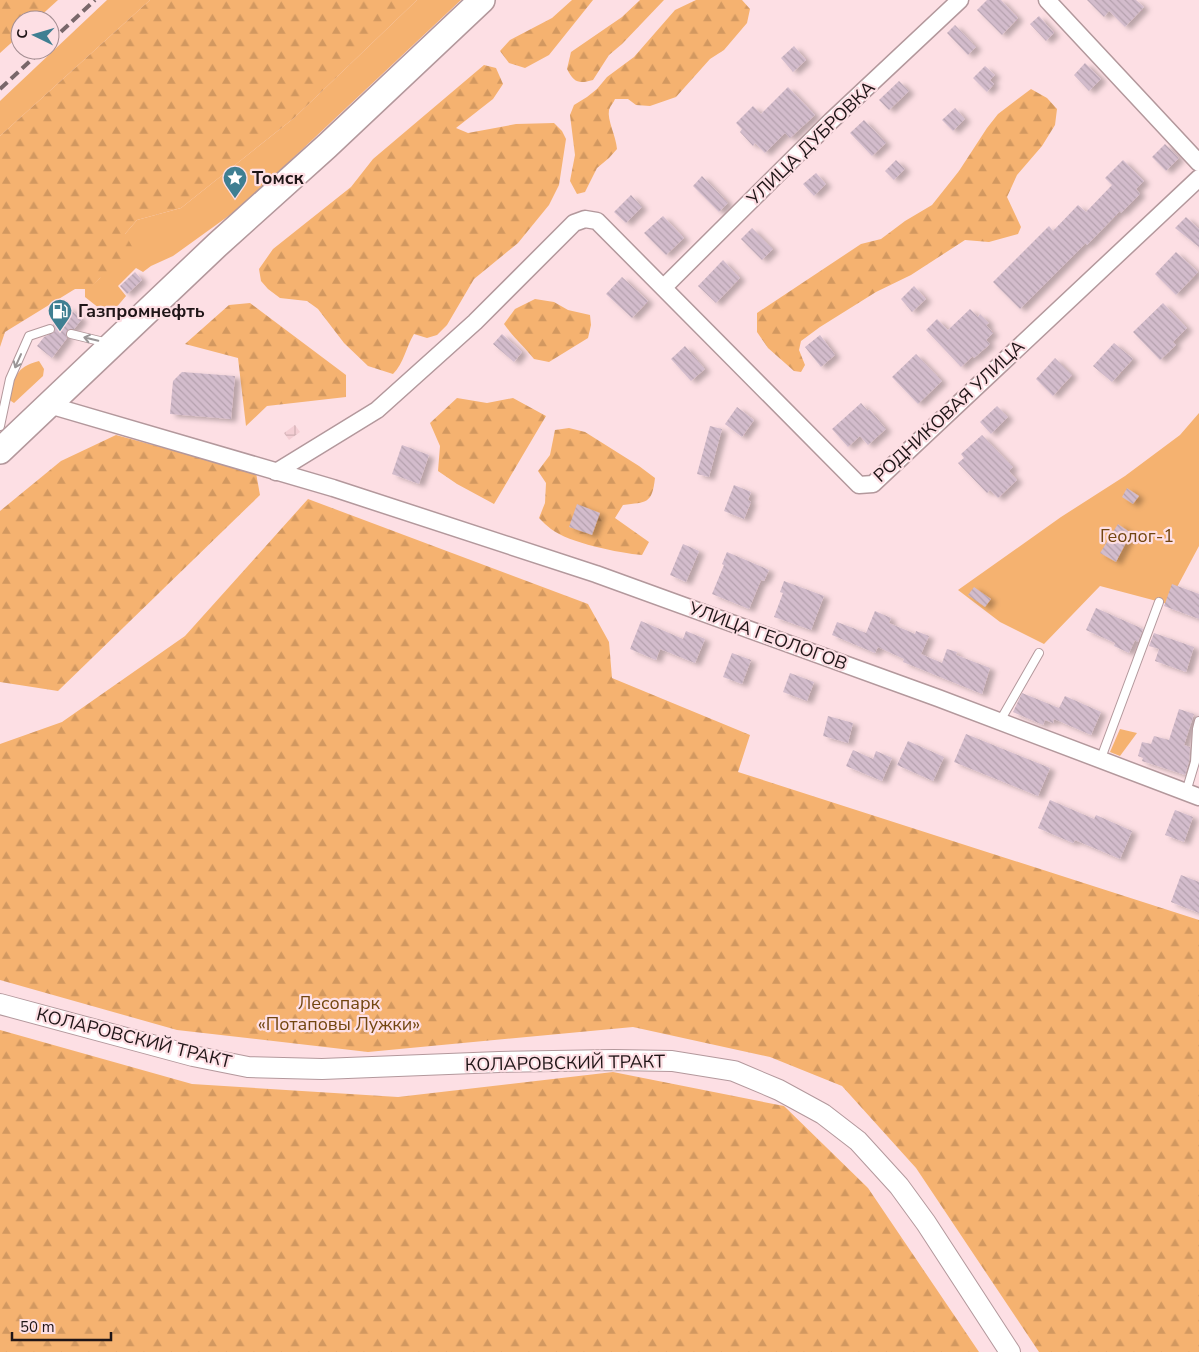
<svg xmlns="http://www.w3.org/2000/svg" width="1199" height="1352" viewBox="0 0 1199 1352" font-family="'Nunito Sans',sans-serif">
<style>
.industrial{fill:url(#industrial-grid)}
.green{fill:#f5b270}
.forest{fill:url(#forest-firs)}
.building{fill:url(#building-back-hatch);filter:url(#shadow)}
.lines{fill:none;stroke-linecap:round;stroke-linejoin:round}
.service-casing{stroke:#b3989c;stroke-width:10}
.minor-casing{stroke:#b3989c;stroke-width:19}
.tertiary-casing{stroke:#b3989c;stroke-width:22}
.primary-casing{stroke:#b3989c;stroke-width:28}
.service{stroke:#fff;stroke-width:8}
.minor{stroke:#fff;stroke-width:16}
.tertiary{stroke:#fff;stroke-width:20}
.primary{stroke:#fff;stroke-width:25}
.rail{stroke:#79676a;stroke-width:4;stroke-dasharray:10 5;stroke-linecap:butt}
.oneway{stroke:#9a9697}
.labels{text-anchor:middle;stroke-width:4.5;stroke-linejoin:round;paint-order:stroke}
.street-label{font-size:18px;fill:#1f1517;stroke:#fddfe4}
.poi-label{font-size:18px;font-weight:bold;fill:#1f1517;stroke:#fddfe4;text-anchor:start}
.park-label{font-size:18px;fill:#724610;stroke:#fddfe4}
</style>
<defs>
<pattern id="industrial-grid" width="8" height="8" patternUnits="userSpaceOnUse" patternTransform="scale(1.25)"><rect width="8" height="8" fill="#f4ced4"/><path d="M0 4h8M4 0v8" fill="none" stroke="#d1b0b5"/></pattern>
<pattern id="forest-firs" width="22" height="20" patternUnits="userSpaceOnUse" patternTransform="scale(1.25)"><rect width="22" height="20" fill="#f5b270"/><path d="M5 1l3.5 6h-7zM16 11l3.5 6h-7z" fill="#d29860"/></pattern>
<pattern id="building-back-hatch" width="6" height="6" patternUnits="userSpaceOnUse" patternTransform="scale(1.25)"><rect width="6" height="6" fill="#d3bccc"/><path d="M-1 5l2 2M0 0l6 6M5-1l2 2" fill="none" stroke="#b5a1ae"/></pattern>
<filter id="shadow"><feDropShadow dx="5.5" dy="3" stdDeviation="2.5" flood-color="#0004"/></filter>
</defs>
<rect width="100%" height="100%" fill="#fddfe4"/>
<path class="industrial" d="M295 425 300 432 289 440 284 433Z"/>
<g class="green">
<path d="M107 0H150L0 136V101Z"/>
<path d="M417 0H461L241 207 173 256 151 266 143 272 136 268 118 286 126 296 109 316 85 297V289L90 288 100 278 125 234 137 220 181 208 294 118Z"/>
<path d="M39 361 44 369 43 376 14 403 8 399C15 378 15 367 39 361Z"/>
<path d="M1199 413V546L1168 604 1100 586 1044 644 1000 622 958 590 1061 517 1125 476 1180 435Z"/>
<path d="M1120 729 1137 733 1120 756 1110 752Z"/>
</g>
<g class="forest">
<path d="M0 0H58L36 20H20V35L0 53Z"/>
<path d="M150 0H417L294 118 181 208 137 220 125 234 134 250 100 278 90 289H75L5 332 0 347V136Z"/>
<path d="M572 0H593L549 55 525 68 509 63 500 51 510 40 552 18Z"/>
<path d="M640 0H664L622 44 609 55 593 80C579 84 574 83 567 69L571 52 622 17Z"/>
<path d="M696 0H742L750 9 747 23 724 50 710 59 676 97 650 106 636 105 628 99H615C614 102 610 106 609 110 607 120 616 136 617 149L609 158 597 168 585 192 577 194 570 181 575 155 570 115 574 105 587 97 597 89 607 77 634 57 675 10Z"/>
<path d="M484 65 496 68 503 84 493 99 456 128 468 133 516 124 554 123 562 131 566 139 559 185 549 205 518 243 474 279 447 325 437 335 427 338 414 334C406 347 404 363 393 374L368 366 344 343 318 309 307 301 280 298 268 289 261 281 259 269 273 249 351 187 373 159Z"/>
<path d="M1031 89 1047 98 1057 109 1055 125 1042 146 1017 175 1007 197 1021 227 1018 234 989 242 965 240 911 275 876 292 820 327 801 341 799 350 805 365 801 372 794 371 768 348 757 332V313L861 244 881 239 905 221 932 205 959 171 987 128 998 114Z"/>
<path d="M535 299 554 302 568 310 590 315 591 325 588 338 549 362 534 359C524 346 513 337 504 324L515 309Z"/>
<path d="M250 303 346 375V397L267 406 246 426 238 358 185 344 229 305Z"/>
<path d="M457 398 487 403 513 398 546 416 494 504 457 484 438 471 440 446 430 423Z"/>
<path d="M569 428 585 432 639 466 655 478C652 504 647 502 623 505L615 518 649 542 642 555C619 553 569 543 551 529 547 526 543 522 539 518L545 503 546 483 538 471 550 455 555 430Z"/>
<path d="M116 435 256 473 260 495 58 691 0 682V511L61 461Z"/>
<path d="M308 499 588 604 609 642 612 678 750 735 738 772 1199 920V1352H1039L916 1168 842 1086 770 1057 633 1027 368 1052 177 1030 0 980V744L62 722 185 636Z"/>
<path d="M0 1030 192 1084 398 1097 613 1072 784 1106 868 1188 979 1352H0Z"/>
</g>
<g class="building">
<path d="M987 0H1001L1018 18 1002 35 977 10Z"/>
<path d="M1087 0H1136L1144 7 1125 27 1109 11 1104 17Z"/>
<path d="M1039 16 1054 33 1046 41 1030 24Z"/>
<path d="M955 25 976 47 968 55 947 33Z"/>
<path d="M794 46 806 60 793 72 781 58Z"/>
<path d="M1085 63 1101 79 1089 91 1074 75Z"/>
<path d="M985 66 995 75 990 80 994 84 987 92 973 78Z"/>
<path d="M899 81 909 91 889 110 879 100Z"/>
<path d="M788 87 815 115 790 138 785 133 765 153 755 143 753 146 740 132 742 129 736 123 753 106 761 114Z"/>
<path d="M955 108 965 119 953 131 942 120Z"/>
<path d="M864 120 886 143 872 156 850 133Z"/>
<path d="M1165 144 1179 158 1166 171 1152 157Z"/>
<path d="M896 160 905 169 894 180 885 171Z"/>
<path d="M1123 160 1144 181 1136 189 1140 194 1121 213 1120 211 1087 245 1086 243 1020 309 993 282 1049 226 1053 231 1078 205 1086 212 1112 185 1105 178Z"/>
<path d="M816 173 826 184 814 196 803 184Z"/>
<path d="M702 176 728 203 719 212 693 186Z"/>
<path d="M631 195 642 207 626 223 614 212Z"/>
<path d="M663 216 684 238 666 255 644 233Z"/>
<path d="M1186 217 1199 229V247L1175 228Z"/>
<path d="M752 228 773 249 762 260 741 239Z"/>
<path d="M1176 252 1198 272 1176 295 1155 274Z"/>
<path d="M723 260 740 278 716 303 698 286Z"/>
<path d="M135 272 142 280 127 294 120 286Z"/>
<path d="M622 277 648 301 632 318 606 294Z"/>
<path d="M914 286 926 299 912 312 901 299Z"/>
<path d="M1163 303 1187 328 1173 342 1176 345 1160 360 1133 332Z"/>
<path d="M67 307 82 319 74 329H70L67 331 66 335 67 338 52 358 37 346 44 337 54 332 55 328 53 325Z"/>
<path d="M970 309 978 317 980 314 989 323 986 325 993 333 986 340 990 344 974 358 973 356 961 367 926 330 937 319 948 330Z"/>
<path d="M502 334 522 352 514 362 493 344Z"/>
<path d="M820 335 835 355 821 367 805 347Z"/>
<path d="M1114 343 1133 359 1112 382 1093 366Z"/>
<path d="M685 346 705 369 691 381 671 359Z"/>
<path d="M916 354 942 381 918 404 892 377Z"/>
<path d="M1055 358 1072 375 1053 396 1036 379Z"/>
<path d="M182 372 235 376 231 419 170 414 173 381Z"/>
<path d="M861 403 868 411 869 409 886 429 868 445 860 436 848 447 832 429Z"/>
<path d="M997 406 1008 417 991 434 980 422Z"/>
<path d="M737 407 754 420 742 437 725 424Z"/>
<path d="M710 426 722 429 709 477 697 474Z"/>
<path d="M982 435 1013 467 1009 471 1017 480 998 498 990 490 987 493 958 463 964 458 961 454Z"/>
<path d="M402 445 429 455 419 484 392 474Z"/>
<path d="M734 485 751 492 748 500 751 502 744 519 724 511Z"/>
<path d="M1127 488 1139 496 1133 504 1122 497Z"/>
<path d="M577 504 600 513 592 535 569 527Z"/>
<path d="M1118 524 1131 533 1116 562 1100 553Z"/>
<path d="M683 544 699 551 686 582 670 575Z"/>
<path d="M727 552 769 570 764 581 761 580 749 609 712 594 724 565 722 564Z"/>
<path d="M784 581 824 596 811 630 774 617 783 593 780 592Z"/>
<path d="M1172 584 1199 594V619L1164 606Z"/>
<path d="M974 587 991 599 985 607 968 595Z"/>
<path d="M1096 608 1143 629 1138 642 1135 640 1129 653 1114 646 1115 643 1086 630Z"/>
<path d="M875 611 891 618 889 623 915 634 916 631 929 636 921 654 942 663 947 649 957 652 956 655 990 668 982 694 903 662 904 659 878 647 875 653 832 635 837 622 866 633Z"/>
<path d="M641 621 683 639 686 631 705 639 695 663 660 649 656 660 630 649Z"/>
<path d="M1154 633 1194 647 1186 672 1155 661 1159 649 1149 646Z"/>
<path d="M732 653 751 660 742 684 723 677Z"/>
<path d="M790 673 814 682 807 701 783 692Z"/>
<path d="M1022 693 1059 708 1065 696 1101 712 1091 735 1054 719 1053 723 1045 720 1043 725 1013 712Z"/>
<path d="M1179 709 1194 714 1184 745 1190 747 1189 761 1185 775 1142 761 1143 758 1138 756 1142 742 1151 744 1154 736 1169 740Z"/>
<path d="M828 716 853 723 848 743 823 736Z"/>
<path d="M966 734 1050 768 1038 796 954 762Z"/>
<path d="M908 741 944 757 933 781 897 765Z"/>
<path d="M853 750 873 759 876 751 892 758 882 781 846 766Z"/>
<path d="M1050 800 1094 819 1096 815 1132 831 1120 859 1075 840 1073 843 1038 828Z"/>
<path d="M1175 810 1193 817 1184 842 1165 835Z"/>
<path d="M1181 875 1199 882V913L1171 902Z"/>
</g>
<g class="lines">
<defs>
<g id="service">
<path d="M71 334 108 343"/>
<path d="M0 426 10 379 29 336 50 329"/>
<path d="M1000 721 1039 653"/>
<path d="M1101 758 1159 602"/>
<path d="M1186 792 1195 762 1197 729 1199 721"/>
</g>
<g id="minor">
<path d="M1047 0 1199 163"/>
<path d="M664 287 831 121 960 0"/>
<path d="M49 405 333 488 596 574 938 698 1199 797"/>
<path d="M276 472 377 410 475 322 574 223 585 219 597 221 859 485 873 484 1199 178"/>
</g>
<path id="tertiary" d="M0 1004 193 1056 248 1067 322 1069 499 1062 614 1060 672 1061 734 1071 779 1090 823 1114 858 1141 899 1186 926 1223 1010 1352"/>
<path id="primary" d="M0 451 217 245 327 146 482 0"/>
</defs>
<use href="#service" class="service-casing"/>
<use href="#minor" class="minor-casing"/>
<use href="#tertiary" class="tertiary-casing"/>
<use href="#primary" class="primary-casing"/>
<use href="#service" class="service"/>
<use href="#minor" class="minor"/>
<use href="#tertiary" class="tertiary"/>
<use href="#primary" class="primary"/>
<g class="rail">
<path d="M50 42 95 0"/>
<path d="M0 89 42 50"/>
</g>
</g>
<defs><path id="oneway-shaft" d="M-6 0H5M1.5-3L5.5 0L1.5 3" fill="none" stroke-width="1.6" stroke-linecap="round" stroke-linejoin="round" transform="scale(1.25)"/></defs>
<g class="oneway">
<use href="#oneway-shaft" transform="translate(91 339) rotate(-167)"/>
<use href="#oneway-shaft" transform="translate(18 361) rotate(114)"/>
</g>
<defs>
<symbol id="sight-pin" viewBox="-11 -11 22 30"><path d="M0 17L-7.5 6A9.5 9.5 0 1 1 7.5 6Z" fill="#3f7f92" stroke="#fddfe4"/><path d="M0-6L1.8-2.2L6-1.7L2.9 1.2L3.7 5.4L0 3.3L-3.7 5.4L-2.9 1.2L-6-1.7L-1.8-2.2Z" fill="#fff"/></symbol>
<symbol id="fuel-pin" viewBox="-11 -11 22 30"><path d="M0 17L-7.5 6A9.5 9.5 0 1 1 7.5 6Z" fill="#3f7f92" stroke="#fddfe4"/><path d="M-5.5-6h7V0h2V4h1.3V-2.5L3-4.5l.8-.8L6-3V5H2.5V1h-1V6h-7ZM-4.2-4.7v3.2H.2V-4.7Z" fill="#fff"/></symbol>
</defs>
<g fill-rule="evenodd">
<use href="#sight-pin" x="221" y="164" width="28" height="38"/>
<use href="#fuel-pin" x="46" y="297" width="28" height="38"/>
</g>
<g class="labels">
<g class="street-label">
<text transform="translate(811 143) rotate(-44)" y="6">УЛИЦА ДУБРОВКА</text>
<text transform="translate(949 411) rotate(-43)" y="6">РОДНИКОВАЯ УЛИЦА</text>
<text transform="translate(768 636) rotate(20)" y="6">УЛИЦА ГЕОЛОГОВ</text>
<text transform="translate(134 1038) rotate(14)" y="6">КОЛАРОВСКИЙ ТРАКТ</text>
<text transform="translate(565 1063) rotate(-1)" y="6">КОЛАРОВСКИЙ ТРАКТ</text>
</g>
<g class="poi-label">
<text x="252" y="184">Томск</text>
<text x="78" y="317">Газпромнефть</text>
</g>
<g class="park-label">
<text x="1137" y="542">Геолог-1</text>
<text x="339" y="1009">Лесопарк<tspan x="339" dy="21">«Потаповы Лужки»</tspan></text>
</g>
</g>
<g transform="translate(35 35) rotate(275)"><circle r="24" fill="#fddfe4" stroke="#a48e92"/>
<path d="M0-4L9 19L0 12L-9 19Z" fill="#3f7f92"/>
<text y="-8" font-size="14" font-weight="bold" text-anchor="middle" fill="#1f1517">С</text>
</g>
<path d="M12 1332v8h99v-8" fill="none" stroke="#1f1517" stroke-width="2.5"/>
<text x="20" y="1332" font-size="15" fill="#1f1517" stroke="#fddfe4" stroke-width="4" paint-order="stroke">50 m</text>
</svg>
